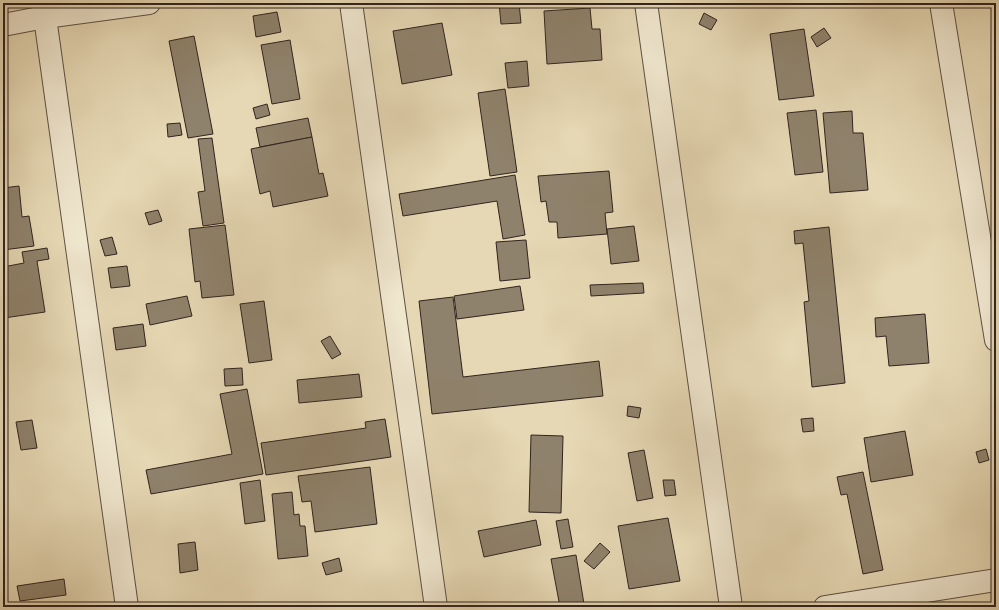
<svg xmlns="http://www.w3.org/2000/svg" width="999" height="610" viewBox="0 0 999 610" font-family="'EB Garamond',serif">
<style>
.building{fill:#8f826c;stroke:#31241f}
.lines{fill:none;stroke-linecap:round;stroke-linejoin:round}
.minor-casing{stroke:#5e5144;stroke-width:24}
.minor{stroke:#efe6ce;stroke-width:22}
</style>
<rect width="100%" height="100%" fill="#e6d8b4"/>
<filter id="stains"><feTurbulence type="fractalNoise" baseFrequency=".005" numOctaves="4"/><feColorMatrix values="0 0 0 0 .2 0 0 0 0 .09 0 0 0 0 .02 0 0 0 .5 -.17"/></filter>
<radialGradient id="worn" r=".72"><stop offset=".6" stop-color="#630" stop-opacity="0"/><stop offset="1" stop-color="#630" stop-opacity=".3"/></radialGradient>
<g class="building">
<path d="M499 3H519L521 23 501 24Z"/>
<path d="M590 8 592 29H600L602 60 547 64 544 11Z"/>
<path d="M277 12 281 32 256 37 253 16Z"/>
<path d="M704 13 717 20 711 30 699 24Z"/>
<path d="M442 23 452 75 402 84 393 31Z"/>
<path d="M824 28 831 38 817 47 811 37Z"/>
<path d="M804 29 814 96 779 100 770 34Z"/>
<path d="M194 36 213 134 188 138 169 41Z"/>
<path d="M290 40 300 99 272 104 261 45Z"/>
<path d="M527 61 529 86 508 88 505 63Z"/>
<path d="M505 89 517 172 490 176 478 93Z"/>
<path d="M267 104 270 115 256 119 253 108Z"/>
<path d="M816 110 823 172 795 175 787 113Z"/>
<path d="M852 111 853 133H863L868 190 830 193 823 113Z"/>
<path d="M308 118 312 137 260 147 256 128Z"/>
<path d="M180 123 182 135 168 137 167 124Z"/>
<path d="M312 137 319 174 323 173 328 196 273 207 270 191 260 194 251 149Z"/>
<path d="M212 138 224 223 203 226 198 192 205 191 198 139Z"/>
<path d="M609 171 613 212 605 213 607 234 558 238 557 222H549L546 201 541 202 538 176Z"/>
<path d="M515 175 525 235 503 239 497 201 403 216 399 194Z"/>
<path d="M19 186 22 217 29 216 34 246 3 250V188Z"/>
<path d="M158 210 162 221 149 225 145 213Z"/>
<path d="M225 225 234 295 202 298 200 281 195 282 189 229Z"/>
<path d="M634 226 639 261 611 264 607 229Z"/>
<path d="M829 227 845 383 812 387 804 302 809 301 803 243 795 244 794 231Z"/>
<path d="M112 237 117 254 105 256 100 240Z"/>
<path d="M526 240 530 278 500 281 496 242Z"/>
<path d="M47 248 49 259 37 261 45 312 4 318 3 267 24 263 22 252Z"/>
<path d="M127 266 130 286 111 288 108 268Z"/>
<path d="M643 283 644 293 591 296 590 285Z"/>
<path d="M520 286 524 310 457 319 454 296Z"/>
<path d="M187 296 192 316 150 325 146 304Z"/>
<path d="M453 297 463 377 599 361 603 396 432 414 419 301Z"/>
<path d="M264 301 272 360 249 363 240 304Z"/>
<path d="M925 314 929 363 889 366 886 336 876 337 875 318Z"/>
<path d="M143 324 146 346 116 350 113 328Z"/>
<path d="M330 336 341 354 332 359 321 341Z"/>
<path d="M242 368 243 385 225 386 224 369Z"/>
<path d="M359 374 362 397 299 403 297 380Z"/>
<path d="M247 389 263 474 151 494 146 470 232 454 220 394Z"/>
<path d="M628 406 641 408 639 418 627 416Z"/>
<path d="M813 418 814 431 803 432 801 419Z"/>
<path d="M385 419 391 457 266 475 261 443 366 428 365 422Z"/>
<path d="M32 420 37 448 21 450 16 422Z"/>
<path d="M905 431 913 475 871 482 864 438Z"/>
<path d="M531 435 563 436 561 513 529 512Z"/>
<path d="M986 449 989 460 979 463 976 452Z"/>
<path d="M644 450 653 498 637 501 628 453Z"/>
<path d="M370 467 377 524 315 532 311 501 302 502 298 476Z"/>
<path d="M863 472 883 570 863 574 847 494 841 495 837 477Z"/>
<path d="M260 480 265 521 245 524 240 483Z"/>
<path d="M663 480H674L676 495 665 496Z"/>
<path d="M292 492 294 515 299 514 300 526H305L308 556 278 559 272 494Z"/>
<path d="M668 518 680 581 629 589 618 526Z"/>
<path d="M568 519 573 547 561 549 556 521Z"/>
<path d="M536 520 541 545 484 557 478 531Z"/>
<path d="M195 542 198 570 180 573 178 544Z"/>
<path d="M600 543 610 552 594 569 584 561Z"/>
<path d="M576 555 584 604 568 607H560L551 559Z"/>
<path d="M339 558 342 571 326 575 322 563Z"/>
<path d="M64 579 66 595 20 601 17 586Z"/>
</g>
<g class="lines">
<defs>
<g id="minor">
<path d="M43 3 127 607"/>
<path d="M351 3 436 607"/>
<path d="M646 3 731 607"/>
<path d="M941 3 996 340"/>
<path d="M3 25 45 17 149 3"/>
<path d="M825 607 996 580"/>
</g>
</defs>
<use href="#minor" class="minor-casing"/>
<use href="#minor" class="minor"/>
</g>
<rect width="999" height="610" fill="none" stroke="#e6d8b4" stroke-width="16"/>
<rect x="4" y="4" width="991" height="602" fill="none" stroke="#31241f" stroke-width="2"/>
<rect x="8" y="8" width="983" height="594" fill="none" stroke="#31241f"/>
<rect width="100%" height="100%" filter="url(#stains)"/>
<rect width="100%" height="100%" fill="url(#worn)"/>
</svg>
